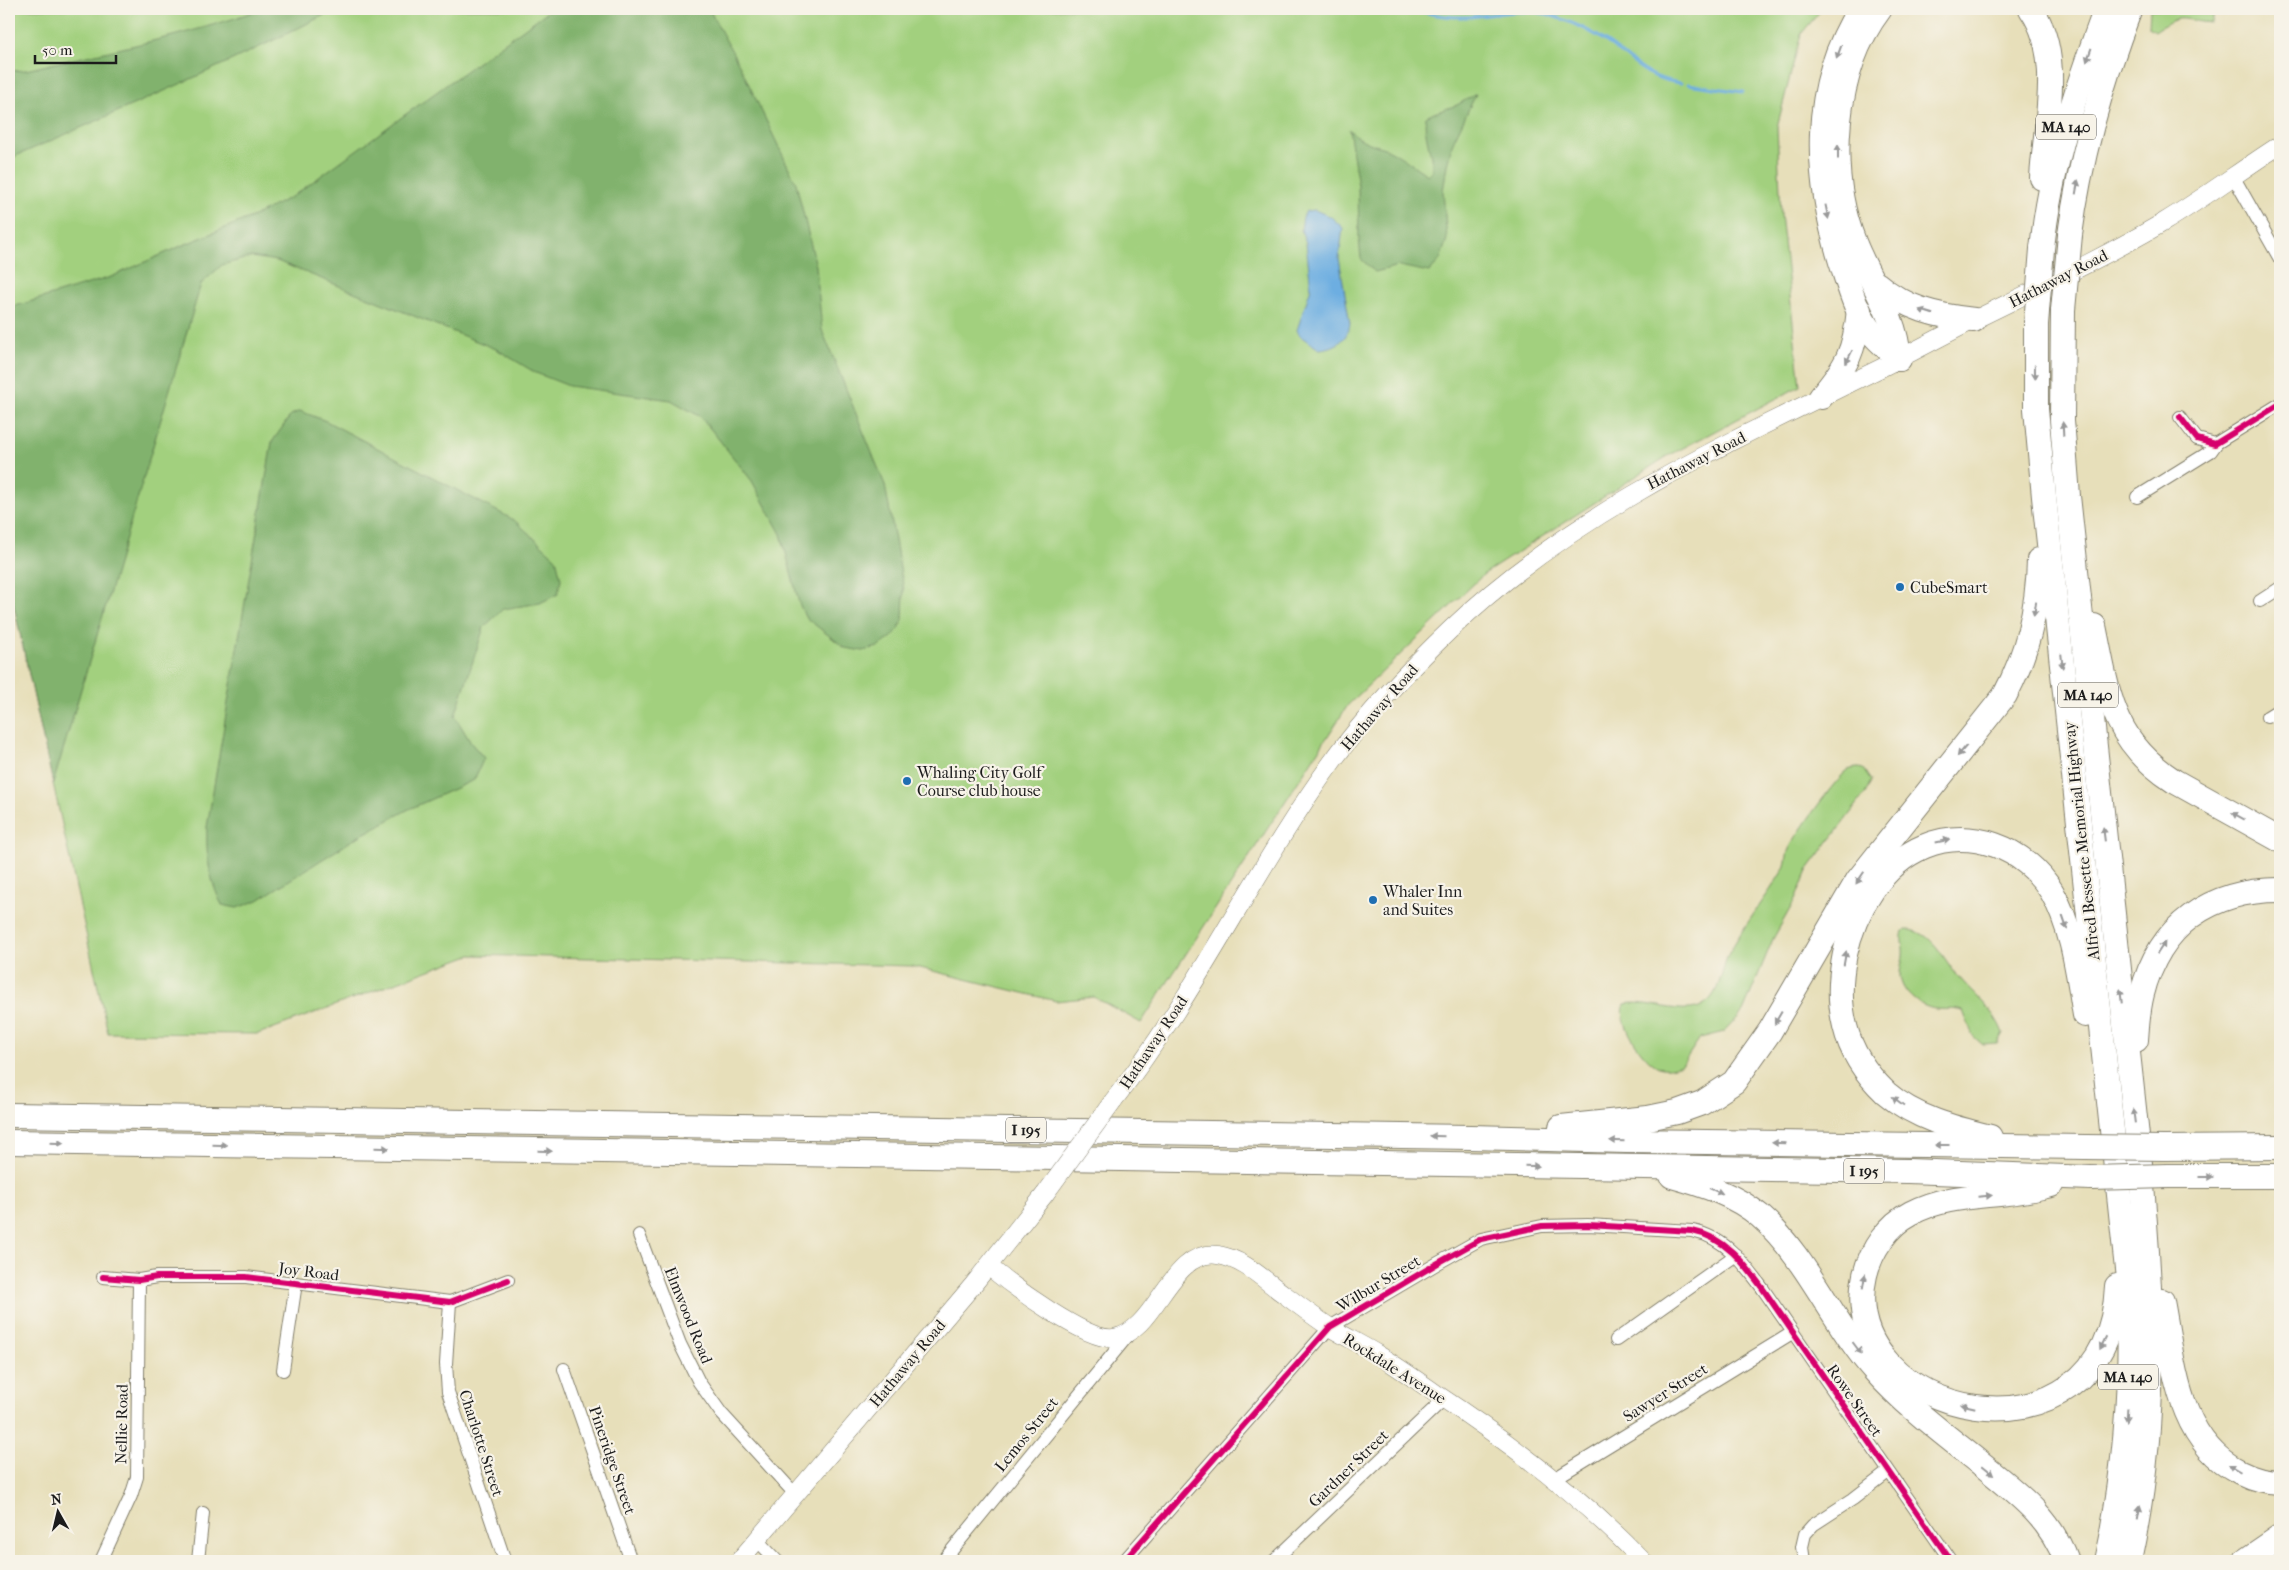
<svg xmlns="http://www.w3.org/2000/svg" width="2289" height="1570" viewBox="0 0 2289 1570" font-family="'IM FELL French Canon',serif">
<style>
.green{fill:#a2d07e;stroke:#5f764d}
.forest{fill:#81b26d;stroke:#4e6744}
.water{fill:#6daee1;stroke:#44657e}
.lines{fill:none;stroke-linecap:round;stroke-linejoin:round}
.stream{stroke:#6daee1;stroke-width:3}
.minor-casing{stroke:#827e6b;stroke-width:14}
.secondary-casing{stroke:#827e6b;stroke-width:19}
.motorway-casing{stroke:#827e6b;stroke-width:26}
.minor{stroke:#fff;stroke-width:12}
.secondary{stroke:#fff;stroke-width:18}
.motorway{stroke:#fff;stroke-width:24}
.secondary-bridge-casing{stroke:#827e6b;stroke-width:19;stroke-linecap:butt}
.motorway-bridge-casing{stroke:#827e6b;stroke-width:26;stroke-linecap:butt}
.secondary-bridge{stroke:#fff;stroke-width:18}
.motorway-bridge{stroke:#fff;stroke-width:24}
.cycleway-casing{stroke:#f7f3e8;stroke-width:9}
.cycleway{stroke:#d6006c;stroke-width:6}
.oneway{fill:#999}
.poi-dot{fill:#1f6fb2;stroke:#f7f3e8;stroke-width:2}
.labels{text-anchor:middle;stroke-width:4.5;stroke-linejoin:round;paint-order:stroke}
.shield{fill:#f7f3e8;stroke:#5e5c59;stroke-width:1}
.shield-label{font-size:15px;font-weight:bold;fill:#1c1c1c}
.street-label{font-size:16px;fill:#1c1c1c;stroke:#f7f3e8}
.poi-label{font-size:16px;fill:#1c1c1c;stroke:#f7f3e8;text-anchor:start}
</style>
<rect width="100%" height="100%" fill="#f7f3e8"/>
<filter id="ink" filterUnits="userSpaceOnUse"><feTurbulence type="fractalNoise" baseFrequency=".02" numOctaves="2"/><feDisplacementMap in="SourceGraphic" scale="10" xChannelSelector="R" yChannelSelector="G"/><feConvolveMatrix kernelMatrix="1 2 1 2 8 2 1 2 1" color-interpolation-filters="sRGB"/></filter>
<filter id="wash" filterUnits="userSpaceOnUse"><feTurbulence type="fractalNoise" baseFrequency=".0096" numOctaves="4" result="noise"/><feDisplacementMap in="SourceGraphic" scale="20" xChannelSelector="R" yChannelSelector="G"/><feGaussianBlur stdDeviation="1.12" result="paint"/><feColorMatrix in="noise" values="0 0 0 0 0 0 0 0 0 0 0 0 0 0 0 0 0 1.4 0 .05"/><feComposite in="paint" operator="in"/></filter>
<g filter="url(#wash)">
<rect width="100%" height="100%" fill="#e7dfba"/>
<g class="green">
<path d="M9 9H1822L1801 34 1777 127 1781 214 1800 386 1666 457 1484 574 1348 705 1141 1023 1094 997 1056 1001 912 966 470 955 258 1034 108 1033 9 583Z"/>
<path d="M2150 9H2214L2211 23C2180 21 2184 11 2155 31L2149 27Z"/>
<path d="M1859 768 1863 769 1871 781 1865 794 1809 868 1795 900 1773 939 1743 1012 1724 1032 1700 1038 1682 1065C1675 1067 1666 1070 1659 1067 1643 1061 1616 1020 1625 1004 1647 999 1684 1017 1703 1005 1721 994 1720 971 1729 953 1745 924 1766 898 1783 870 1787 864 1786 855 1789 849 1797 833 1835 779 1848 770 1851 769 1855 768 1859 768Z"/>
<path d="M1907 930C1932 930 1943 959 1957 975 1973 994 1994 1009 2003 1033L1997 1044 1983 1045 1973 1036 1963 1011C1954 1008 1946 1010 1936 1009 1919 1007 1900 992 1900 974 1900 967 1903 961 1903 955 1904 946 1900 940 1903 931Z"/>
</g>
<g class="forest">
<path d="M261 9H336C230 64 119 111 9 159V71L26 70C104 51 186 37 261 9Z"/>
<path d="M551 9H709L741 68 796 183 816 266 822 330 885 485 904 590 903 619 899 629 891 638 878 647 863 651 845 648 805 617 799 603 781 534 752 481 701 417 671 400 569 386 536 373 496 349 277 261 251 257 222 265 201 284 53 784 9 583V308L111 277 181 246 254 216 293 196Z"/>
<path d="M1476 94 1453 142 1447 165 1443 191 1447 239 1440 260 1429 272 1399 266 1375 272 1361 259 1359 239 1358 186 1349 129C1362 143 1371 143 1387 149 1401 155 1414 167 1428 175L1432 172C1434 158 1422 131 1426 117L1434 113 1457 105Z"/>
<path d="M300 411 326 421 514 520 556 558 561 579 558 594 540 603 503 609 484 627 455 716 471 743 484 758 474 780 407 810 356 838 258 900 237 908 222 905C209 879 206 856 207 827L272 442 291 415Z"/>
</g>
<path class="water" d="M1315 210 1331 217 1343 228 1339 258 1350 324C1347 341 1335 348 1319 349L1300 336 1297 330 1311 288 1306 243 1301 230 1303 217 1306 211Z"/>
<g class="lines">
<g class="stream">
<path d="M1409 9C1428 13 1446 18 1466 17 1493 16 1522 7 1549 15 1570 21 1594 32 1611 45 1636 64 1647 79 1681 83"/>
<path d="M1688 84 1743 92"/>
</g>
</g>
</g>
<g filter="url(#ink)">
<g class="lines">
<defs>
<g id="minor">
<path d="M2233 176 2280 259"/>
<path d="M2180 417 2197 439 2215 444 2280 404"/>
<path d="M2137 497 2211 451 2216 444"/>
<path d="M2260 601 2280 588"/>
<path d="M2267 717 2280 709"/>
<path d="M639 1235 680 1344 699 1382 721 1413 795 1494"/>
<path d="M103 1277 139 1280 157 1277H246L450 1302 508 1280"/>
<path d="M450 1302 446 1364 448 1392 505 1561"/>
<path d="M1616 1340 1736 1255"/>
<path d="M564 1369 631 1561"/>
<path d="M283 1370 296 1283"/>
<path d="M1554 1479 1792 1333"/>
<path d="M757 1540 777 1561"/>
<path d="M101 1561 131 1496 137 1477 139 1280"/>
<path d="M198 1561 203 1513"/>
<path d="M943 1561 1130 1333"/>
<path d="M1124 1561 1330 1327 1438 1263 1481 1239 1542 1226 1588 1225 1692 1231C1725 1237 1744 1263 1763 1289L1951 1561"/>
<path d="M1274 1561 1444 1399"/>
<path d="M1804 1561 1802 1547 1805 1534 1813 1525 1853 1499 1888 1472"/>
</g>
<g id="secondary">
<path d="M1113 1101C1196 995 1253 871 1332 762 1367 714 1408 670 1451 629 1574 511 1730 442 1881 368 1915 351 1949 332 1984 315 2045 285 2106 256 2164 222 2204 198 2241 170 2280 145"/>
<path d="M988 1266C1010 1284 1087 1342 1114 1338 1157 1331 1170 1248 1218 1255 1243 1259 1262 1278 1281 1292 1297 1304 1314 1317 1331 1328 1346 1337 1362 1345 1377 1354 1398 1367 1418 1381 1438 1395 1512 1444 1582 1497 1643 1561"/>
<path d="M739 1561 973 1285 1045 1194"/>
</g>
<g id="motorway">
<path d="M1860 9C1810 88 1815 176 1841 262 1849 286 1856 313 1871 332 1879 342 1890 350 1899 359"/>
<path d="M1880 9C1833 71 1826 171 1854 242 1870 283 1896 314 1899 359"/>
<path d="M2031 9C2064 56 2045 123 2042 178"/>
<path d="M2070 235C2080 158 2102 81 2130 9"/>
<path d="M2042 249C2050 167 2077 86 2106 9"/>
<path d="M1877 284C1906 309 1937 316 1974 320"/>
<path d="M2063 310 2062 420 2068 496 2140 1164C2153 1303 2159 1423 2129 1561"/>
<path d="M2036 324V409L2044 497 2129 1288C2132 1379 2126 1472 2106 1561"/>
<path d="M1821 397C1847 366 1855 351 1859 310"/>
<path d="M2094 626C2108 693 2111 740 2174 781L2280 840"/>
<path d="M2136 1040C2137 1025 2138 1009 2142 994 2159 925 2210 890 2280 890"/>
<path d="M9 1115 1470 1137 1626 1141 2086 1147"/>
<path d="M1561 1127 1648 1118 1677 1112 1702 1103 1734 1082 1770 1031 1858 880 2005 695C2028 652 2038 609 2039 560"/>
<path d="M1990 1137C1953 1128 1915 1118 1886 1093 1867 1075 1851 1052 1845 1026 1823 939 1891 810 1995 845 2018 853 2039 870 2052 892 2073 929 2078 974 2085 1015"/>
<path d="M9 1142 1908 1171 2091 1178"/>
<path d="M2164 1148 2280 1147"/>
<path d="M1672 1176C1704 1185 1735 1195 1760 1216 1807 1257 1833 1324 1875 1371 1906 1406 1944 1434 1980 1463 2015 1492 2051 1517 2066 1561"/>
<path d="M2169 1176H2280"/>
<path d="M2051 1185C2037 1188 2022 1192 2007 1193 1974 1197 1941 1197 1911 1213 1888 1225 1871 1250 1865 1275 1832 1417 2108 1481 2117 1286"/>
<path d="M2162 1301C2174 1362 2176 1440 2240 1472 2252 1478 2266 1482 2280 1482"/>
<path d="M2245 1561 2280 1537"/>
</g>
</defs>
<use href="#minor" class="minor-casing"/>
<use href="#secondary" class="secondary-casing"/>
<use href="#motorway" class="motorway-casing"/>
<use href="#minor" class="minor"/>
<use href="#secondary" class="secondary"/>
<use href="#motorway" class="motorway"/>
<defs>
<path id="secondary-bridge" d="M1045 1194 1113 1101"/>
<g id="motorway-bridge">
<path d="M2063 310 2070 235"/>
<path d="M2036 324 2042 249"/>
<path d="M2086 1147 2164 1148"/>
<path d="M2091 1178 2169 1176"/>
</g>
</defs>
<use href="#secondary-bridge" class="secondary-bridge-casing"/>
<use href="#motorway-bridge" class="motorway-bridge-casing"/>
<use href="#secondary-bridge" class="secondary-bridge"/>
<use href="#motorway-bridge" class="motorway-bridge"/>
<defs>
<g id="cycleway">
<path d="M2180 417 2197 439 2215 444 2280 404"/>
<path d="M103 1277 139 1280 157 1277H246L450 1302 508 1280"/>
<path d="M1124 1561 1330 1327 1438 1263 1481 1239 1542 1226 1588 1225 1692 1231C1725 1237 1744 1263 1763 1289L1951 1561"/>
</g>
</defs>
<use href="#cycleway" class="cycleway-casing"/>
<use href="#cycleway" class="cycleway"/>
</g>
<defs><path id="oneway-solid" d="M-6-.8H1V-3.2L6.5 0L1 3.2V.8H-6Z" transform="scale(1.25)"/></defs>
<g class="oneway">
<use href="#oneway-solid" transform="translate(1839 52) rotate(110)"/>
<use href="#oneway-solid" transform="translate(2089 55) rotate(109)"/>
<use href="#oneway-solid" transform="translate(1838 152) rotate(-90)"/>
<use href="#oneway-solid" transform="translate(2077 187) rotate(-80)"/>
<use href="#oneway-solid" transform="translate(1827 212) rotate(78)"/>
<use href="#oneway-solid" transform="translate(1926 312) rotate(-162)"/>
<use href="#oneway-solid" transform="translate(1849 357) rotate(117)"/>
<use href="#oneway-solid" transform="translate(2035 372) rotate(89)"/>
<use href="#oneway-solid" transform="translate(2063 429) rotate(-93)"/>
<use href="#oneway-solid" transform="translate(2035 609) rotate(99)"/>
<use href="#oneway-solid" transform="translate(2062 661) rotate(84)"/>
<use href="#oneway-solid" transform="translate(1962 751) rotate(130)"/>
<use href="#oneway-solid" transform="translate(2238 816) rotate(-152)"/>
<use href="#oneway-solid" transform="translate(2104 834) rotate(-97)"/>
<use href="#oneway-solid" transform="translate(1943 841) rotate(-11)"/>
<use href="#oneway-solid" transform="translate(1860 878) rotate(124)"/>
<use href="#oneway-solid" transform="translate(2065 923) rotate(71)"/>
<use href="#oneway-solid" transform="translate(2161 948) rotate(-57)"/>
<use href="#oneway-solid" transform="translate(1845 958) rotate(-80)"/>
<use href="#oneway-solid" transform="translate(2121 996) rotate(-96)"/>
<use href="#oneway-solid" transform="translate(1778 1018) rotate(120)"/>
<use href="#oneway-solid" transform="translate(1898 1101) rotate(-143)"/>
<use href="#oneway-solid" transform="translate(2134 1116) rotate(-97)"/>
<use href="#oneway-solid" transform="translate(1437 1136) rotate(-179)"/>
<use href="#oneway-solid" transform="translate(1617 1141) rotate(-178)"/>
<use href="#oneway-solid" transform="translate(57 1143) rotate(1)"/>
<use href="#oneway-solid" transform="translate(1779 1143) rotate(-179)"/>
<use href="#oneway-solid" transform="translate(220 1145) rotate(1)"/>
<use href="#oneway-solid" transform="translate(1942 1145) rotate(-180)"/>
<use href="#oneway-solid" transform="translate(382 1148) rotate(1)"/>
<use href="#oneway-solid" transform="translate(545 1151) rotate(1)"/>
<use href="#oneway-solid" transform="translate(1532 1166) rotate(1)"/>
<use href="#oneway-solid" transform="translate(2206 1177)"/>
<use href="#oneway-solid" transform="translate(1716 1191) rotate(22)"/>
<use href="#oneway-solid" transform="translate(1985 1196) rotate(-5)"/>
<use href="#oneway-solid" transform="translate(1864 1281) rotate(-80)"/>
<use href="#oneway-solid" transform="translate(2103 1343) rotate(116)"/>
<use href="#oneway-solid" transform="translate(1857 1348) rotate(53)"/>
<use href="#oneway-solid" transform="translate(1968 1406) rotate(-167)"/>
<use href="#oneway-solid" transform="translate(2127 1415) rotate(93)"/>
<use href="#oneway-solid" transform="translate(2234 1468) rotate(-150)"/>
<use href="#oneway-solid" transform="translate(1988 1470) rotate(39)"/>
<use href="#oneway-solid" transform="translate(2139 1513) rotate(-80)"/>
</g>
</g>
<g class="poi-dot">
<circle cx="1900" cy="587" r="5"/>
<circle cx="907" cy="781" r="5"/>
<circle cx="1373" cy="900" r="5"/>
</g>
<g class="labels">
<g class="shield">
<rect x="2036" y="114.5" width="60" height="25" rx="4"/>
<rect x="2058" y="682.5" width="60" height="25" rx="4"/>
<rect x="1006" y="1117.5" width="40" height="25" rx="4"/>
<rect x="1844" y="1158.5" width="40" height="25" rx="4"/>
<rect x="2098" y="1364.5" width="60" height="25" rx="4"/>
</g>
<g class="shield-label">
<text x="2066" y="132">MA 140</text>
<text x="2088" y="700">MA 140</text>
<text x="1026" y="1135">I 195</text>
<text x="1864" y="1176">I 195</text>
<text x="2128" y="1382">MA 140</text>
</g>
<g class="street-label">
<text transform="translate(2058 278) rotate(-27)" y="6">Hathaway Road</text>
<text transform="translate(1696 460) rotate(-27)" y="6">Hathaway Road</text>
<text transform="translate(1379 707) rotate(-49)" y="6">Hathaway Road</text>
<text transform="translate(2081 841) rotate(-96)" y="6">Alfred Bessette Memorial Highway</text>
<text transform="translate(1153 1042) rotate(-56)" y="6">Hathaway Road</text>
<text transform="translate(309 1271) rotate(7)" y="6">Joy Road</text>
<text transform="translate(1378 1283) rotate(-31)" y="6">Wilbur Street</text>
<text transform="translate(689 1315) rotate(68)" y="6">Elmwood Road</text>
<text transform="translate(907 1363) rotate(-50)" y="6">Hathaway Road</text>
<text transform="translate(1395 1368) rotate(32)" y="6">Rockdale Avenue</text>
<text transform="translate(1665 1392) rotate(-32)" y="6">Sawyer Street</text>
<text transform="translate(1855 1400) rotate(55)" y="6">Rowe Street</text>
<text transform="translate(121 1424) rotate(-89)" y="6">Nellie Road</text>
<text transform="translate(1026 1434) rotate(-51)" y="6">Lemos Street</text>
<text transform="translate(482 1443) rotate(72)" y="6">Charlotte Street</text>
<text transform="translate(613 1460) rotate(71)" y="6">Pineridge Street</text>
<text transform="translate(1348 1468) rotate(-44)" y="6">Gardner Street</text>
</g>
<g class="poi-label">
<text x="1910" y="593">CubeSmart</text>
<text x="917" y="778">Whaling City Golf<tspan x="917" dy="18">Course club house</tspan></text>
<text x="1383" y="897">Whaler Inn<tspan x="1383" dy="18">and Suites</tspan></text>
</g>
</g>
<rect width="2289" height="1570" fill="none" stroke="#f7f3e8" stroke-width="30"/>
<g transform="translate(58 1512) rotate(352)" stroke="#f7f3e8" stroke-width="4" paint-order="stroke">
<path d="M0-4L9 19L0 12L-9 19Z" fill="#1c1c1c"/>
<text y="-8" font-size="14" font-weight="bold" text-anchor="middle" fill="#1c1c1c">N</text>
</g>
<path d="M35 55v8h81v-8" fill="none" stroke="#1c1c1c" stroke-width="2.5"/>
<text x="42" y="55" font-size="15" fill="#1c1c1c" stroke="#f7f3e8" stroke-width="4" paint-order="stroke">50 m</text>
</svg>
